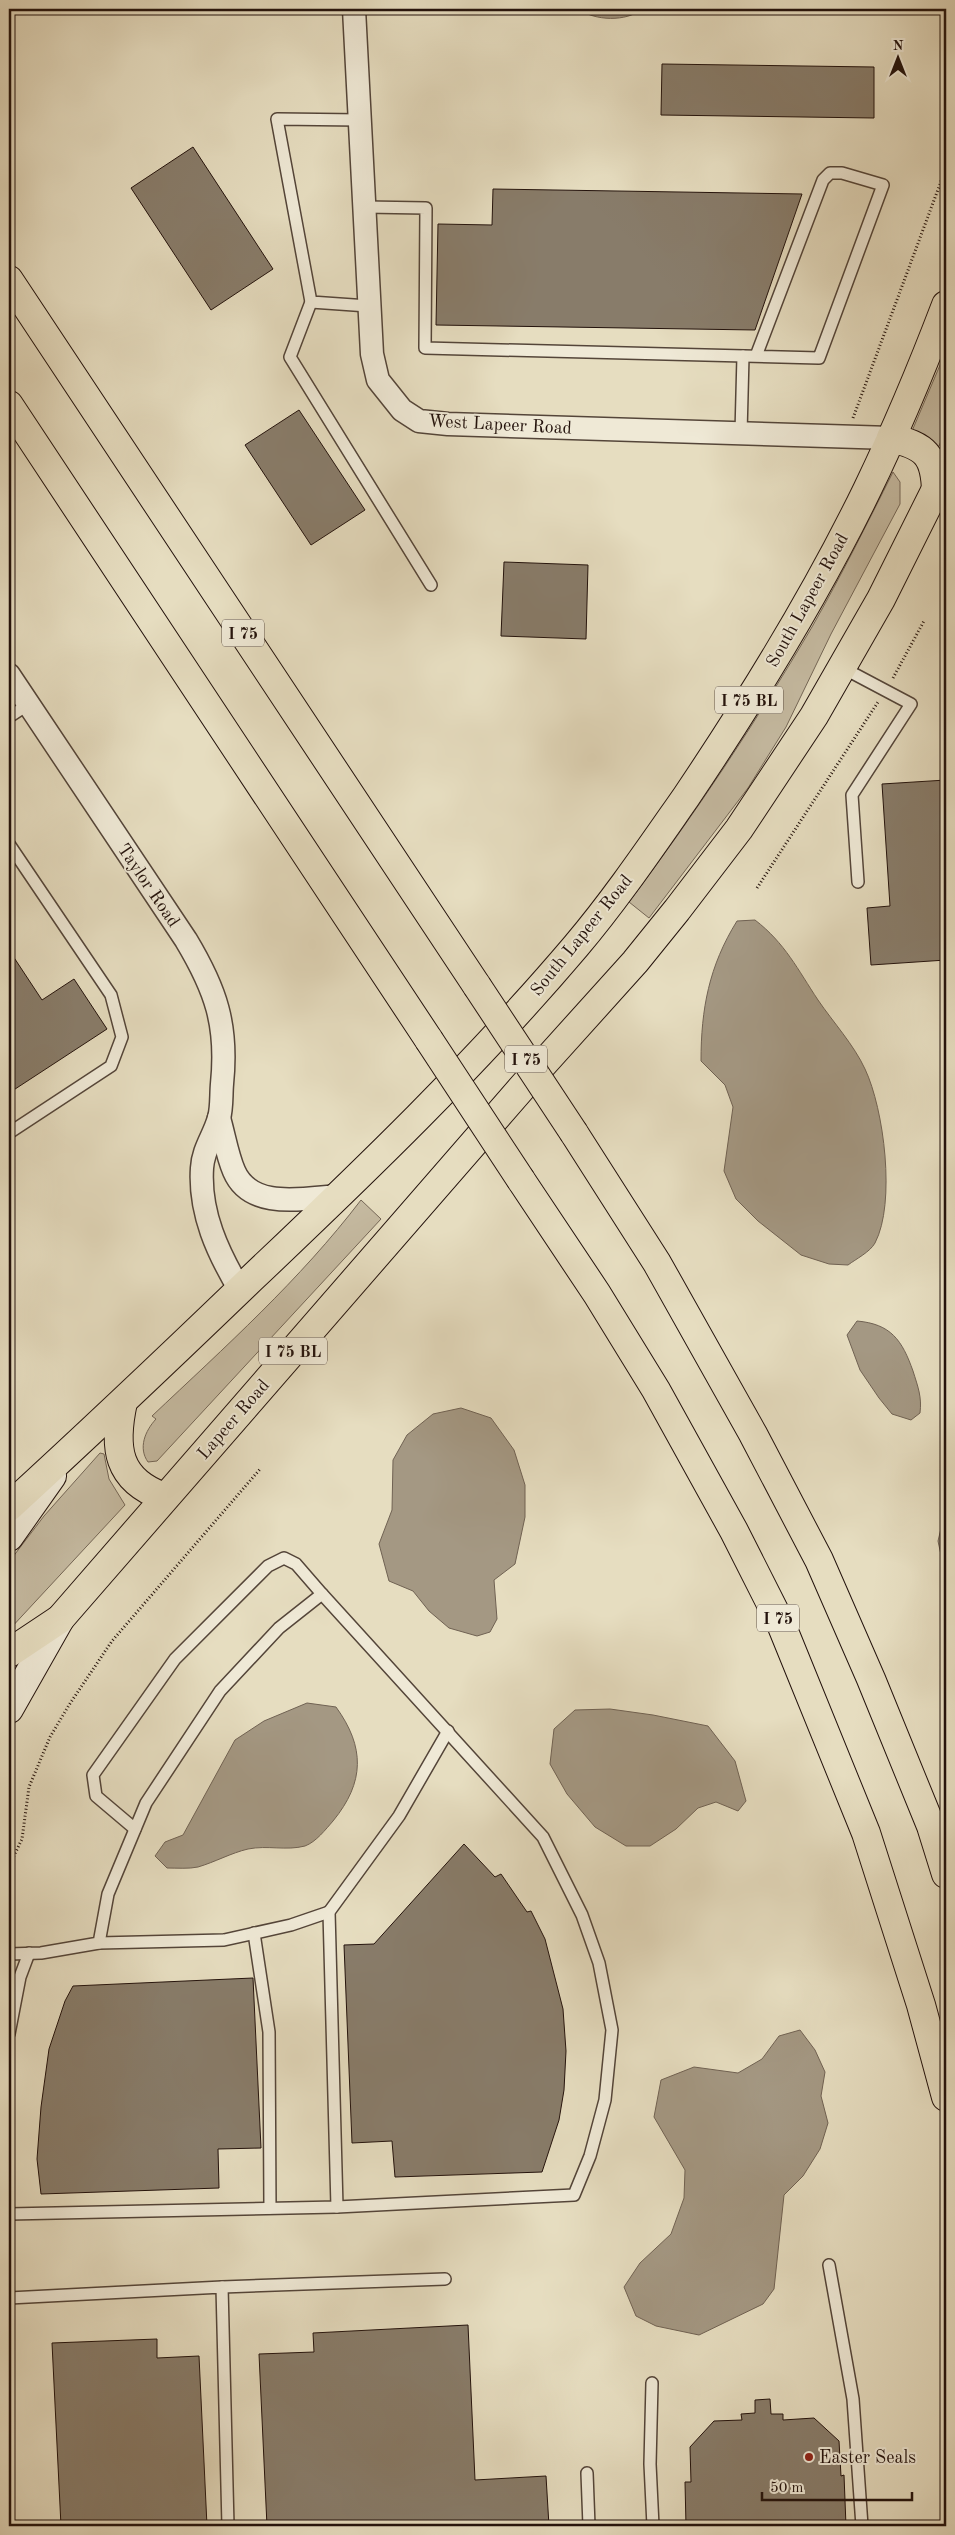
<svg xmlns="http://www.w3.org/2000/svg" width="955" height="2535" viewBox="0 0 955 2535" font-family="'Old Standard TT',serif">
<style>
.green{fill:#c5baa1;stroke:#746656}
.water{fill:#a49883;stroke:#706253}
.building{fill:#887c6a;stroke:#23120c}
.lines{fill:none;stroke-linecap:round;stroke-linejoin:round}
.service-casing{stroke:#544539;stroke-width:14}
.minor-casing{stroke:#544539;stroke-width:25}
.secondary-casing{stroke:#23120c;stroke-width:30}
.primary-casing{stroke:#23120c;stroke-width:30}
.motorway-casing{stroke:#23120c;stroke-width:30}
.path{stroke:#23120c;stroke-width:3;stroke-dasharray:1 2.5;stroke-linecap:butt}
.service{stroke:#efe9d6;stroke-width:11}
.minor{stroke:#efe9d6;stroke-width:22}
.secondary{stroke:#efe9d6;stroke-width:28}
.primary{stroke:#e6ddc0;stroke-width:28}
.motorway{stroke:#e6ddc0;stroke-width:28}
.motorway-bridge-casing{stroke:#23120c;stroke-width:30;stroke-linecap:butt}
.motorway-bridge{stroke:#e6ddc0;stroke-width:28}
.poi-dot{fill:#8f2418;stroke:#efe9d6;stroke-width:2}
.labels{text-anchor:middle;stroke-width:4;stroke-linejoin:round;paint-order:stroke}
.shield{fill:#efe9d6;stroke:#605249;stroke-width:1}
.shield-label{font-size:16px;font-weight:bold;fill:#23120c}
.street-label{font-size:18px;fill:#23120c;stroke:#efe9d6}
.poi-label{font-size:18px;fill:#23120c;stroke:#efe9d6;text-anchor:start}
</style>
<rect width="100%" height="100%" fill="#e6ddc0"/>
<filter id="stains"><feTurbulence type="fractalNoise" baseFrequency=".004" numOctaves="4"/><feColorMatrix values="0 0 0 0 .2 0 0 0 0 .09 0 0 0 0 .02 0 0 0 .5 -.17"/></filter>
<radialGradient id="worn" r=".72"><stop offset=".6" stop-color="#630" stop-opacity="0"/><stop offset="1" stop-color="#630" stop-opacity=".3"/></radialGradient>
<g class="green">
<path d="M946 351V429L939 446 935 447 912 431Z"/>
<path d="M893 472 900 482V504L831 634 786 727 748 788 649 918 629 902C695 814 756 722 812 627 841 576 867 524 893 472Z"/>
<path d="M361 1200 381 1219 157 1461 148 1462C138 1448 145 1431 156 1419L152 1416C225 1347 300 1280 361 1200Z"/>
<path d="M100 1453 104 1454 109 1479 125 1505 9 1630V1562L44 1516Z"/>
</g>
<g class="water">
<path d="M579 9H642C627 22 594 21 579 9Z"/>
<path d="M755 920C785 943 798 970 818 1000 833 1022 854 1045 865 1069 884 1109 896 1203 875 1243 870 1252 856 1259 848 1265L829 1264 801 1255 758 1221 736 1199 724 1171 733 1107 725 1085 701 1061C701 1009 709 966 737 921Z"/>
<path d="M857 1321C891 1324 902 1340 913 1371 918 1387 922 1397 920 1413L911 1420 892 1414 879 1398 860 1370 847 1335Z"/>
<path d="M461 1408 491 1418 514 1450 525 1485V1517L515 1564 494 1580 497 1619 490 1632 477 1636 449 1628 429 1611 413 1591 389 1581 379 1544 392 1510 393 1460 407 1435 433 1414Z"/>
<path d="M946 1508V1578L938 1541Z"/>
<path d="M307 1703 336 1707C365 1747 365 1782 333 1821 326 1829 316 1842 305 1846 286 1851 268 1845 248 1849 231 1853 215 1862 198 1867 189 1869 177 1868 167 1868L155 1856 165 1842 183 1835 235 1740 264 1721Z"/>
<path d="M610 1709 653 1715 708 1726 735 1761 746 1801 738 1811 716 1802 698 1808 676 1829 650 1846H626L595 1827 567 1794 550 1764 554 1729 575 1710Z"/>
<path d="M800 2030 815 2050 825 2072 821 2096 828 2123 820 2149 803 2176 784 2195 774 2289 763 2304 699 2335 656 2326 636 2316 624 2287 640 2263 671 2234 684 2198 685 2170 654 2117 661 2080 694 2067 738 2073 762 2059 779 2036Z"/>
</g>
<g class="building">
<path d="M662 64 874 67V118L661 115Z"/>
<path d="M193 147 273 269 211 310 131 188Z"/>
<path d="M493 189 802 194 755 330 436 325 438 224 492 225Z"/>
<path d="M299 410 365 510 311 545 245 445Z"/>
<path d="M504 562 588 565 586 639 501 636Z"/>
<path d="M946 780V960L871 965 867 908 890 906 882 784Z"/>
<path d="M9 950 42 1000 74 979 107 1029 9 1093Z"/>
<path d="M464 1844 495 1877 501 1874 527 1912 531 1911 545 1939 563 2009 566 2051 564 2090 559 2120 542 2172 395 2177 392 2141 352 2143 344 1945 374 1944Z"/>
<path d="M253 1978 261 2148 218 2149 219 2188 41 2194 37 2159 41 2107 49 2049 65 2001 73 1986Z"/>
<path d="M468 2325 475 2480 546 2476 549 2526H267L259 2354 314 2352 313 2333Z"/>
<path d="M157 2339V2358L199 2356 207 2526H61L52 2343Z"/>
<path d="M770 2399 771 2414H783V2420L814 2418 839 2441 841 2476 844 2475 846 2526H686L685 2482H691L690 2447 714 2421 742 2420 741 2414 755 2413V2400Z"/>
</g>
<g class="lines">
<defs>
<g id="service">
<path d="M360 120 277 119 311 302 368 306"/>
<path d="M365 207 426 208 425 348 819 358 883 185 842 173H830L823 180 756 356"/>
<path d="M311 302 290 357 431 585"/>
<path d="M741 433 743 356"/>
<path d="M843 668 911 704 852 795 858 882"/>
<path d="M9 717 29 704"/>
<path d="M9 844 111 995 122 1037 111 1066 9 1133"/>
<path d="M135 1829 96 1796 93 1775 175 1659 268 1566 284 1558 296 1564 322 1594"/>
<path d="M254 1933 269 2032 270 2208"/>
<path d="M99 1943 224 1940 291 1925 329 1912"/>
<path d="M9 1954 41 1953 99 1943 108 1894 146 1803 220 1691 279 1628 322 1594 543 1837 582 1915 599 1963 612 2030 605 2100 590 2156 574 2195 337 2207 9 2214"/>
<path d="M9 2034 20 1977 29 1953"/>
<path d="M337 2207 329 1912 399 1816 448 1731"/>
<path d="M829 2265 853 2399 862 2526"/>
<path d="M222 2287 445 2279"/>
<path d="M9 2298 222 2287 228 2526"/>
<path d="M652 2383 650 2464 653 2526"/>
<path d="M587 2473 589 2526"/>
</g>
<g id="minor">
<path d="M354 9 372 354 378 380 402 410 419 421 448 424 891 438"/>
<path d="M9 675 186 940C216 990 228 1025 222 1084 221 1095 222 1108 219 1118 214 1136 203 1149 202 1168 199 1213 218 1253 240 1290"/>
<path d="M219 1118C224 1135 227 1155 234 1171 251 1211 305 1198 339 1196"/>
</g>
<g id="secondary">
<path d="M9 1537 52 1476"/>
<path d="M9 1709 60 1619"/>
</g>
<g id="primary">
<path d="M891 438C925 446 935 455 936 491"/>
<path d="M123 1402C113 1448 117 1480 164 1497"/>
<path d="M9 1507C91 1432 171 1356 251 1279 364 1172 475 1065 576 946 615 900 651 847 686 797 752 699 815 597 867 490 896 430 922 368 946 305"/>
<path d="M9 1653 60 1619 526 1083 635 962 677 910 739 829 814 716 881 599 946 469"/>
</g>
<g id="motorway">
<path d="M9 280 477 986"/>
<path d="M9 405 429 1040"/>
<path d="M574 1133 657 1263 753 1434 819 1560 871 1679 931 1826 946 1874"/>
<path d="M521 1180 597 1294 656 1390 734 1531 781 1624 866 1833 921 2005 946 2097"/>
</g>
</defs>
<use href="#service" class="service-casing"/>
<use href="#minor" class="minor-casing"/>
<use href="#secondary" class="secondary-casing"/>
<use href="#primary" class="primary-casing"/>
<use href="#motorway" class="motorway-casing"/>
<g class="path">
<path d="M853 418 946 168"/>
<path d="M893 678 924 621"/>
<path d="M757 888 878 702"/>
<path d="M9 1866 22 1839 29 1787 50 1737 69 1705 112 1641 261 1468"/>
</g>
<use href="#service" class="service"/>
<use href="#minor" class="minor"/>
<use href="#secondary" class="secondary"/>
<use href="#primary" class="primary"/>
<use href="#motorway" class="motorway"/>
<defs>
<g id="motorway-bridge">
<path d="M477 986 574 1133"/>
<path d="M429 1040 521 1180"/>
</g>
</defs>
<use href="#motorway-bridge" class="motorway-bridge-casing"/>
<use href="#motorway-bridge" class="motorway-bridge"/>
</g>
<circle class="poi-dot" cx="809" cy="2457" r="5"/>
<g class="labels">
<g class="shield">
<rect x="222" y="619.5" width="42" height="27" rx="4"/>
<rect x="715" y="686.5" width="68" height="27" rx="4"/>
<rect x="505" y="1045.5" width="42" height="27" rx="4"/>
<rect x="259" y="1337.5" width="68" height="27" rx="4"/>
<rect x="757" y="1604.5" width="42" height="27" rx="4"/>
</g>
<g class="shield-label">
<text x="243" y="639">I 75</text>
<text x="749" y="706">I 75 BL</text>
<text x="526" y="1065">I 75</text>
<text x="293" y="1357">I 75 BL</text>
<text x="778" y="1624">I 75</text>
</g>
<g class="street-label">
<text transform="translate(500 424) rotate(3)" y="6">West Lapeer Road</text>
<text transform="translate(807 600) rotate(-61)" y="6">South Lapeer Road</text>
<text transform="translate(149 885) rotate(56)" y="6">Taylor Road</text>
<text transform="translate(581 935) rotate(-51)" y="6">South Lapeer Road</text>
<text transform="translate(233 1419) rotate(-49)" y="6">Lapeer Road</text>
</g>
<g class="poi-label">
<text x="819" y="2463">Easter Seals</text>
</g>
</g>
<rect width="955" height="2535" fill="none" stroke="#e6ddc0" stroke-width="30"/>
<rect x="10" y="10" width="935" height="2515" fill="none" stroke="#23120c" stroke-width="2.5"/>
<rect x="15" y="15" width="925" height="2505" fill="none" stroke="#23120c"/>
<g transform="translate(898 58)" stroke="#efe9d6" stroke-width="4" paint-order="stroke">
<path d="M0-4L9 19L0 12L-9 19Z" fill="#23120c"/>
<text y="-8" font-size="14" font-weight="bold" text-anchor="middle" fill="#23120c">N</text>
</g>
<path d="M762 2492v8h150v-8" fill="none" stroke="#23120c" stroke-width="2.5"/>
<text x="770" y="2492" font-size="15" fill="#23120c" stroke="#efe9d6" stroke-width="4" paint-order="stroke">50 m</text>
<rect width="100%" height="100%" filter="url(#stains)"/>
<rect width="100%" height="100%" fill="url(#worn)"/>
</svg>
